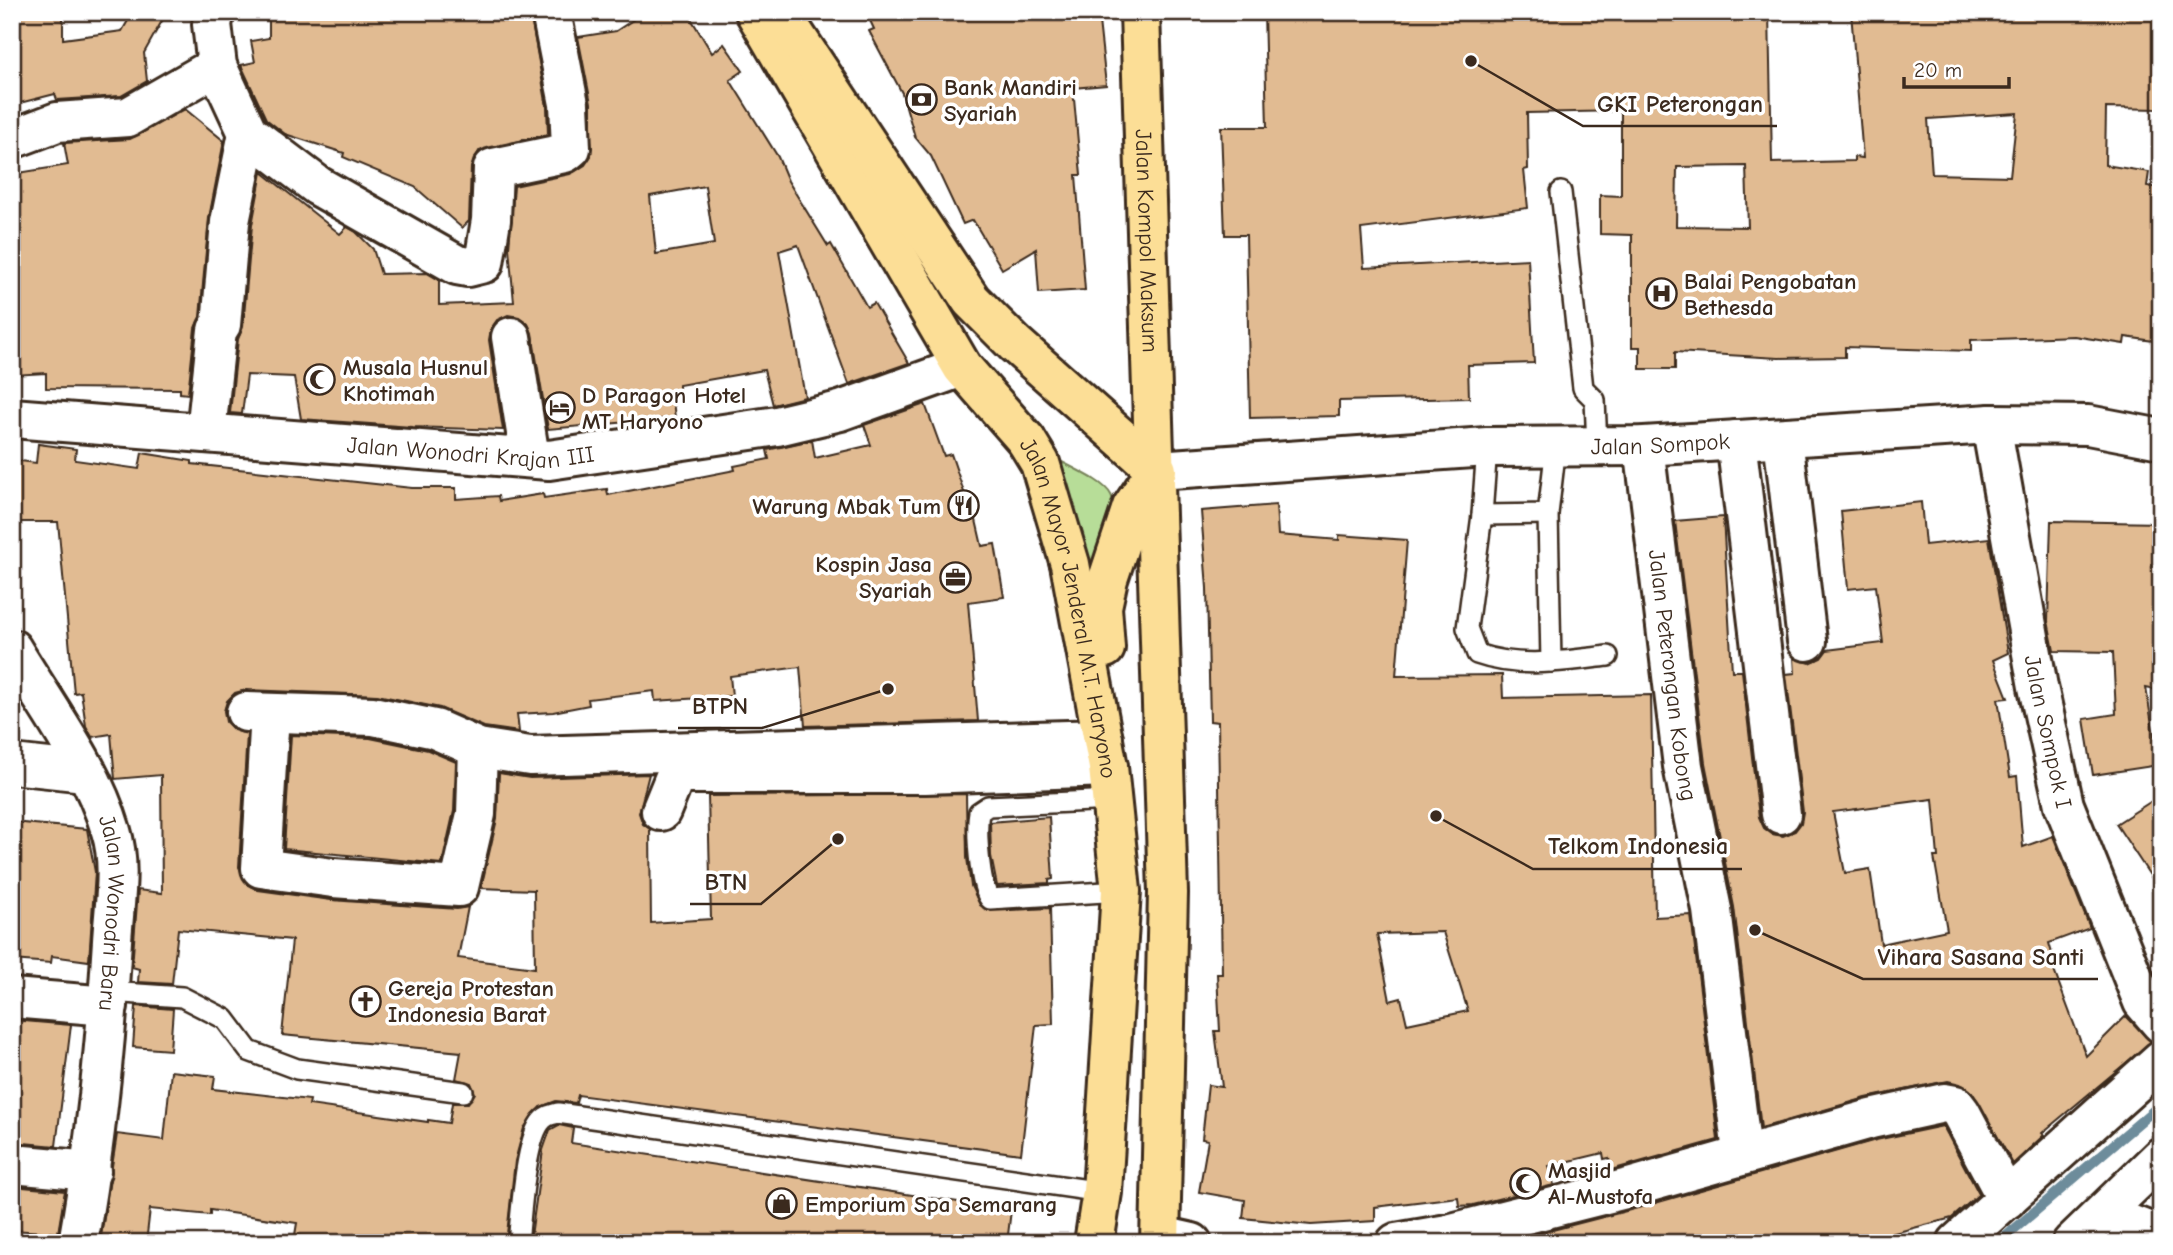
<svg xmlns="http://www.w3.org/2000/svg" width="2173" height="1255" viewBox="0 0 2173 1255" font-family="'Comic Neue',sans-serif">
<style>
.green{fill:#b7dd98;stroke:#79845b;stroke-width:2}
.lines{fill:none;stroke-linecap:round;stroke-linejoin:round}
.stream{stroke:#6d8c9b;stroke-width:10}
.building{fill:#e1bb92;stroke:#3b2a1e;stroke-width:2;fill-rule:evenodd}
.service-casing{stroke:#3b2a1e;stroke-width:24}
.minor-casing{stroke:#3b2a1e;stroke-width:44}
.tertiary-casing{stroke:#3b2a1e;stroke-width:44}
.secondary-casing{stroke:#3b2a1e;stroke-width:44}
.primary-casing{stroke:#3b2a1e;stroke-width:44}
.trunk-casing{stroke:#3b2a1e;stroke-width:44}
.service{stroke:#fff;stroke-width:19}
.minor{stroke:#fff;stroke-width:38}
.tertiary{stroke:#fff;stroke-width:38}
.secondary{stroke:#fff;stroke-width:38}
.primary{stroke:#fcde96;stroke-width:38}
.trunk{stroke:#fcde96;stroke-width:38}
.labels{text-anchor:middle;stroke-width:7;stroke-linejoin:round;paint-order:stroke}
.poi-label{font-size:23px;font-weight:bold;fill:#3b2a1e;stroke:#fff;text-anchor:start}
.street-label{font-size:23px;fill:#3b2a1e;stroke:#fff}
.leader{fill:none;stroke:#3b2a1e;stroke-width:2.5}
.callout-dot{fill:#3b2a1e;stroke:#fff;stroke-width:2.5}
.callout-label{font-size:24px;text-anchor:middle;font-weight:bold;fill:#3b2a1e;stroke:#fff;stroke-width:7;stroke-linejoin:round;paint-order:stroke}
</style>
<rect width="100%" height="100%" fill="#fff"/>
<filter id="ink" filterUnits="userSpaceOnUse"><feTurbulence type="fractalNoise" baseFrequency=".0143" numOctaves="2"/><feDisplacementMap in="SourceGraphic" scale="14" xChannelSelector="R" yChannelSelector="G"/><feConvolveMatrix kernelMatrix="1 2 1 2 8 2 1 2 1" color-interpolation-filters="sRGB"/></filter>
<g filter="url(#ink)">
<path class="green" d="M1058 460C1127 495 1121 492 1098 564L1089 567Z"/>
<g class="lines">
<path class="stream" d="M1998 1243 2161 1104"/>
</g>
<g class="building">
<path d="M12 12H63V39L122 31 133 12H167L144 53 147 81 121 96 57 100 55 94 12 105Z"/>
<path d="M341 12H530L547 107 548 134 479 151 471 167 469 221 462 228 415 187 343 157 344 153 285 134 266 119 241 65 255 62 251 41 269 38V18Z"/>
<path d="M645 12H687L712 53 724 44 743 71 730 80 778 157 788 181 828 246 831 244 867 307 874 303 909 363 849 384 798 245 779 251 805 397 773 405 764 370 679 385V391H672L675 418 548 429 532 333 528 324 519 317 508 315 497 320 491 329 489 340 503 430 412 427 301 419 294 377 247 375 242 414 230 413 238 339 243 327 252 225 262 172 340 234 347 227 356 232 373 249 381 274 427 273 439 280V305L514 302 509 248 514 186 570 174 585 165 591 156V103L578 37 616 31ZM705 186 714 244 656 254 650 196Z"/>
<path d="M866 12H1048L1049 19 1098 12 1106 85 1073 88 1081 175H1076L1085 290 1039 293 1036 249 1002 269 973 220 963 224 931 156 915 137 902 93 869 31 874 29Z"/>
<path d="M1264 12H1769L1772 163 1854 161V157L1863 158 1851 12H2161V109L2106 108 2105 165 2149 172 2147 186 2161 188V342L2125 337 2124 344 2074 336 1971 340V351L1845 347V357L1779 358 1675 352V369H1640V347H1632V235L1600 234V195L1621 196V111L1527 113 1528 169 1524 170 1528 208 1361 229 1364 268 1528 259 1534 363 1468 365 1469 398 1339 401V416L1250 418 1246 235H1225L1221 127H1267ZM2017 113 2010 176 1932 174 1928 119ZM1746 166 1748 227 1676 226 1677 167Z"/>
<path d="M185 109 224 141 209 218 200 317 195 328 188 394 180 393V389L46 388V373L13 375 12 174 68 165 64 143 130 139Z"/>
<path d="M925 404 944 456 951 454 965 495 970 494 982 546 995 544 1004 597 968 602 978 721 805 726 800 667 730 676 732 696 655 701 654 691 588 699 589 705 553 712 517 714 519 732 484 727 440 708 377 695 246 690 235 693 227 701 224 711 226 722 234 730 247 734 239 867 248 885 258 890 331 900 457 909 468 907 458 958 535 968 534 890 481 888 497 819 499 773 530 778 649 774 639 813 643 824 650 829 651 923 711 919 708 796 966 794 967 858 971 886 980 905 991 911 1050 908 1053 1024 1036 1025 1021 1154 578 1095 576 1103 556 1101 540 1107 524 1128 515 1161 506 1243H438L404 1237 403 1243H355L295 1235 297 1223 210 1210V1215L150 1209 146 1243H100L117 1134 164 1140 171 1071 215 1076 213 1089 310 1100 309 1105 428 1122V1120L449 1123 452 1103H468L475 1093 471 1083 456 1079 461 1052 282 1035 292 940 178 929 172 984 138 982 139 969 132 967 138 890 162 893 161 775 115 779 111 734 92 737 86 726 81 692 74 693 58 522H12V460L36 463 38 444 76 449 75 460 139 469 142 453 192 461V464L412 488H456V499L498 496 499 501 543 494 544 498 607 489 608 495 735 470 734 466 769 459 767 450 812 440 815 458 871 445 864 425Z"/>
<path d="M1921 502 1925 545 1989 538 2008 653 1993 660 2008 698 1998 699 2010 777 2017 776 2023 847 2053 836 2090 928 2049 943 2056 967 2053 968 2086 1056 2126 1016 2151 1042 2042 1133 2044 1135 2013 1164 1972 1092 1960 1084 1948 1081 1866 1098 1761 1128 1734 907 1705 763 1675 521 1723 517 1732 671H1742L1759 817 1764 828 1772 834 1783 836 1795 831 1801 823 1803 812 1786 674 1795 673 1794 658 1810 663 1821 658 1827 650 1883 643 1876 586 1848 589 1841 511ZM1933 799 1938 857H1934L1947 930 1881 944 1870 869 1845 873 1833 812Z"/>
<path d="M1276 505 1278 535 1339 540V535L1407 540 1396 676 1502 675 1503 698 1651 695 1655 917 1691 915 1718 1140 1611 1170 1609 1158 1604 1159 1603 1153 1549 1166 1554 1185 1473 1205 1459 1206 1458 1197 1375 1207V1221L1311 1225 1243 1218 1245 1200 1199 1192 1208 1140 1202 1139 1208 1085 1222 1087 1215 1031H1220L1217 974H1222L1218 722 1210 721 1207 588 1201 511ZM1443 932 1468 1011 1407 1024 1401 998 1390 1001 1377 934Z"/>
<path d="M2051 521 2161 523V691L2146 688 2159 765 2093 775 2084 719 2116 714 2113 652 2054 651 2048 621Z"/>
<path d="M291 735 370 738 428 750 456 762 454 811 442 864 284 849Z"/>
<path d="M2161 795V892L2116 824Z"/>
<path d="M1049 817 1053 879 1049 880V883L997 886 991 856 990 822Z"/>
<path d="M12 822 87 829 95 872 89 961 52 956 51 963 12 960Z"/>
<path d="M136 1006 173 1009 170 1050 133 1047Z"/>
<path d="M12 1020 71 1025 56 1146 12 1142Z"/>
<path d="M559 1125 573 1128 571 1143 1011 1210 1007 1243H530L543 1150 550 1130Z"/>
<path d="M1943 1126 1979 1194 1952 1218 1879 1237 1881 1243H1502L1634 1209 1876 1140Z"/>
<path d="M12 1186 65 1191 58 1233 12 1230Z"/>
</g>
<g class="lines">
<defs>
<g id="service">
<path d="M1561 192 1583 388 1595 400 1597 446"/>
<path d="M1487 447 1482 515 1548 514 1556 446"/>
<path d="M1548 514 1551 662"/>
<path d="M1482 515 1467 628 1477 654C1519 669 1565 661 1608 656"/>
<path d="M1113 800 988 806 979 812C976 830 979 885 990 899L1121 891"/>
<path d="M109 992 182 997 225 1019 249 1051 297 1069 463 1092"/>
<path d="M518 1243C521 1216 525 1144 540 1123 545 1116 550 1115 558 1113L1102 1192"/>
</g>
<g id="minor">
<path d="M215 12 212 24 217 66 248 133 318 186 457 265 468 267 484 263 491 220 493 168 565 153 571 148 569 104 551 12"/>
<path d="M12 139 57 122 128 117 217 66"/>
<path d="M511 337 530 458"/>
<path id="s1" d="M1991 424 2038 687 2064 805 2143 1002 2161 1023"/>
<path d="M206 432 217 330 221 325 230 222 248 133"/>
<path d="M1783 438 1807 641"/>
<path d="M1736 440 1781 814"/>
<path id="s2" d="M1644 446 1683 766 1712 910 1742 1153"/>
<path id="s3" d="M12 649C46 706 92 766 111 831 122 866 114 905 112 941 106 1042 96 1143 78 1243"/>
<path d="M246 712 373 716 435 729 478 748 530 756 1103 739"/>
<path d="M270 713 261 868 333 878 459 887 476 814 478 748"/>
<path d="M12 764 85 772"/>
<path d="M661 811 674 779 682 774H925L1108 767"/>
<path d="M12 998 108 1006"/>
<path d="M12 1164 91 1171"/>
<path d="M2103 1214 2161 1236"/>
<path d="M1161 1236 1192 1243"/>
<path d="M1396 1243 1448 1234 1629 1188 1871 1119 1944 1103 1955 1105 1961 1113 2007 1199"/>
<path d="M1957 1243 2161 1060"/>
<path d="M2072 1243 2161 1157"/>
</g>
<g id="tertiary">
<path id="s4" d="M1157 470 1487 447 1644 446 1991 424 2088 425 2161 439"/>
</g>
<g id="secondary">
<path id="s5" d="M12 418 549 460 777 426 840 411 962 367"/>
</g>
<path id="primary" d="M755 12 962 367 1026 440"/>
<g id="trunk">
<path d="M780 12 971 300 1015 344 1157 470"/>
<path id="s6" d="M1140 12 1168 893 1160 1243"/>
<path id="s7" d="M1026 440 1040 463 1070 564 1108 767 1121 891 1102 1192 1094 1243"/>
<path d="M1105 648 1102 607 1108 579 1132 507 1156 471"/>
</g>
</defs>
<use href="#service" class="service-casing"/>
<use href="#minor" class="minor-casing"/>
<use href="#tertiary" class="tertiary-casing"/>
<use href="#secondary" class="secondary-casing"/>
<use href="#primary" class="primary-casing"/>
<use href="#trunk" class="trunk-casing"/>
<use href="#service" class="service"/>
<use href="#minor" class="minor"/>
<use href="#tertiary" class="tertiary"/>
<use href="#secondary" class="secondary"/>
<use href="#primary" class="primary"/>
<use href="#trunk" class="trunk"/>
</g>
</g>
<defs>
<symbol id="bank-ring" viewBox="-11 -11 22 22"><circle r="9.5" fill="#fff" stroke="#3b2a1e" stroke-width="1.5"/><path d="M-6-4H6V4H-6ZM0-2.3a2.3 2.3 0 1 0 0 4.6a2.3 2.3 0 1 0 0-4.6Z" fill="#3b2a1e"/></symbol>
<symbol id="hospital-ring" viewBox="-11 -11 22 22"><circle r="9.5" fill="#fff" stroke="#3b2a1e" stroke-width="1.5"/><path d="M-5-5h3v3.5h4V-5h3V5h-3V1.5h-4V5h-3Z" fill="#3b2a1e"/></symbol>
<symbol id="mosque-ring" viewBox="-11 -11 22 22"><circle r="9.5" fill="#fff" stroke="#3b2a1e" stroke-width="1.5"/><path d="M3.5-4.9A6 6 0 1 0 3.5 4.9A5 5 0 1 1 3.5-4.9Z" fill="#3b2a1e"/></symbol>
<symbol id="hotel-ring" viewBox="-11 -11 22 22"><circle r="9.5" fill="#fff" stroke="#3b2a1e" stroke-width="1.5"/><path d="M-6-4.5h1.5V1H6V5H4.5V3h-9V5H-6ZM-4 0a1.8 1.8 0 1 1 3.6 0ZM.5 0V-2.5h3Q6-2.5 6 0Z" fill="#3b2a1e"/></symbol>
<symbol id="restaurant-ring" viewBox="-11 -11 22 22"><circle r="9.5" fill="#fff" stroke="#3b2a1e" stroke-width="1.5"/><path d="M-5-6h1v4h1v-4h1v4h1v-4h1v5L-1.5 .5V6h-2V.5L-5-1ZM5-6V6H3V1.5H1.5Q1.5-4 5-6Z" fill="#3b2a1e"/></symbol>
<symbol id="office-ring" viewBox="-11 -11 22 22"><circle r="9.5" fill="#fff" stroke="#3b2a1e" stroke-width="1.5"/><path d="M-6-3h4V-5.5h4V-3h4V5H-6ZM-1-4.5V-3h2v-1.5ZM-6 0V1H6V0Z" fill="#3b2a1e"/></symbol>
<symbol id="church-ring" viewBox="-11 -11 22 22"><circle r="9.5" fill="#fff" stroke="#3b2a1e" stroke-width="1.5"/><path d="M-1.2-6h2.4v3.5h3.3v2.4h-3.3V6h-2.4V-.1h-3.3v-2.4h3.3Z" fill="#3b2a1e"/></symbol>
<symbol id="shop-ring" viewBox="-11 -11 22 22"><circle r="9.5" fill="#fff" stroke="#3b2a1e" stroke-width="1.5"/><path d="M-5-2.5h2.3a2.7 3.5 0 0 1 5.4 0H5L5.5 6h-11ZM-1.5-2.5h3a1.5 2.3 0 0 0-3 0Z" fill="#3b2a1e"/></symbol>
</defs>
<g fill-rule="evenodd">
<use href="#bank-ring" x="904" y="82" width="35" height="35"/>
<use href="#hospital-ring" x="1644" y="276" width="35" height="35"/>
<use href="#mosque-ring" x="302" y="362" width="35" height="35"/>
<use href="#hotel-ring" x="542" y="390" width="35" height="35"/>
<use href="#restaurant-ring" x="946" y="488" width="35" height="35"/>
<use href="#office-ring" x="938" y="560" width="35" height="35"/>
<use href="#church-ring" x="348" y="984" width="35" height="35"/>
<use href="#mosque-ring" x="1508" y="1166" width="35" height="35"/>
<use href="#shop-ring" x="764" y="1186" width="35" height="35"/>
</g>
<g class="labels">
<g class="poi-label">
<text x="944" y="95">Bank Mandiri<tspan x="944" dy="26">Syariah</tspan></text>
<text x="1684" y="289">Balai Pengobatan<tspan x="1684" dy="26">Bethesda</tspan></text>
<text x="343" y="375">Musala Husnul<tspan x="343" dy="26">Khotimah</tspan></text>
<text x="582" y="403">D Paragon Hotel<tspan x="582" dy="26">MT Haryono</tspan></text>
<text x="941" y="514" text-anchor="end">Warung Mbak Tum</text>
<text x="932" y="572" text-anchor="end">Kospin Jasa<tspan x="932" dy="26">Syariah</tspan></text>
<text x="388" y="996">Gereja Protestan<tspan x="388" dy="26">Indonesia Barat</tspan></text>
<text x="1548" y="1178">Masjid<tspan x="1548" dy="26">Al-Mustofa</tspan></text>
<text x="805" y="1212">Emporium Spa Semarang</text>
</g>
<g class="street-label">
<text dy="8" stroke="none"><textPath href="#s6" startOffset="229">Jalan Kompol Maksum</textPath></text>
<text dy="8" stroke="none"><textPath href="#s4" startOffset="504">Jalan Sompok</textPath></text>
<text dy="8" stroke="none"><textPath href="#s5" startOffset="460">Jalan Wonodri Krajan III</textPath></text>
<text dy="8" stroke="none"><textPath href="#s7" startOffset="175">Jalan Mayor Jenderal M.T. Haryono</textPath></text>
<text dy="8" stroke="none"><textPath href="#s2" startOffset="231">Jalan Peterongan Kobong</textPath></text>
<text dy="8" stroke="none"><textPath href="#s1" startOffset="313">Jalan Sompok I</textPath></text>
<text dy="8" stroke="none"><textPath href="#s3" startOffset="290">Jalan Wonodri Baru</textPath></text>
</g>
</g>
<path class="leader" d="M1471 61L1583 126H1777M888 689L762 728H678M1436 816L1533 869H1742M838 839L761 904H690M1755 930L1863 979H2098"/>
<g class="callout-dot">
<circle cx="1471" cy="61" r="7"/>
<circle cx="888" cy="689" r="7"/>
<circle cx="1436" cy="816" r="7"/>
<circle cx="838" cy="839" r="7"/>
<circle cx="1755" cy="930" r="7"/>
</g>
<g class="callout-label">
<text x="1680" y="112">GKI Peterongan</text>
<text x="720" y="714">BTPN</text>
<text x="1638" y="854">Telkom Indonesia</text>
<text x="726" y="890">BTN</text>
<text x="1981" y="965">Vihara Sasana Santi</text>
</g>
<rect width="2173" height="1255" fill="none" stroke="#fff" stroke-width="42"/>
<rect x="21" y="21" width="2131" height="1213" fill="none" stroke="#3b2a1e" stroke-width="2.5" filter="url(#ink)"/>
<path d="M1904 77v10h105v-10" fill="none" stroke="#3b2a1e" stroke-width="3.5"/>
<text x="1914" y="77" font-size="21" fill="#3b2a1e" stroke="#ffffff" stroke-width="5" paint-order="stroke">20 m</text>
</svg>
